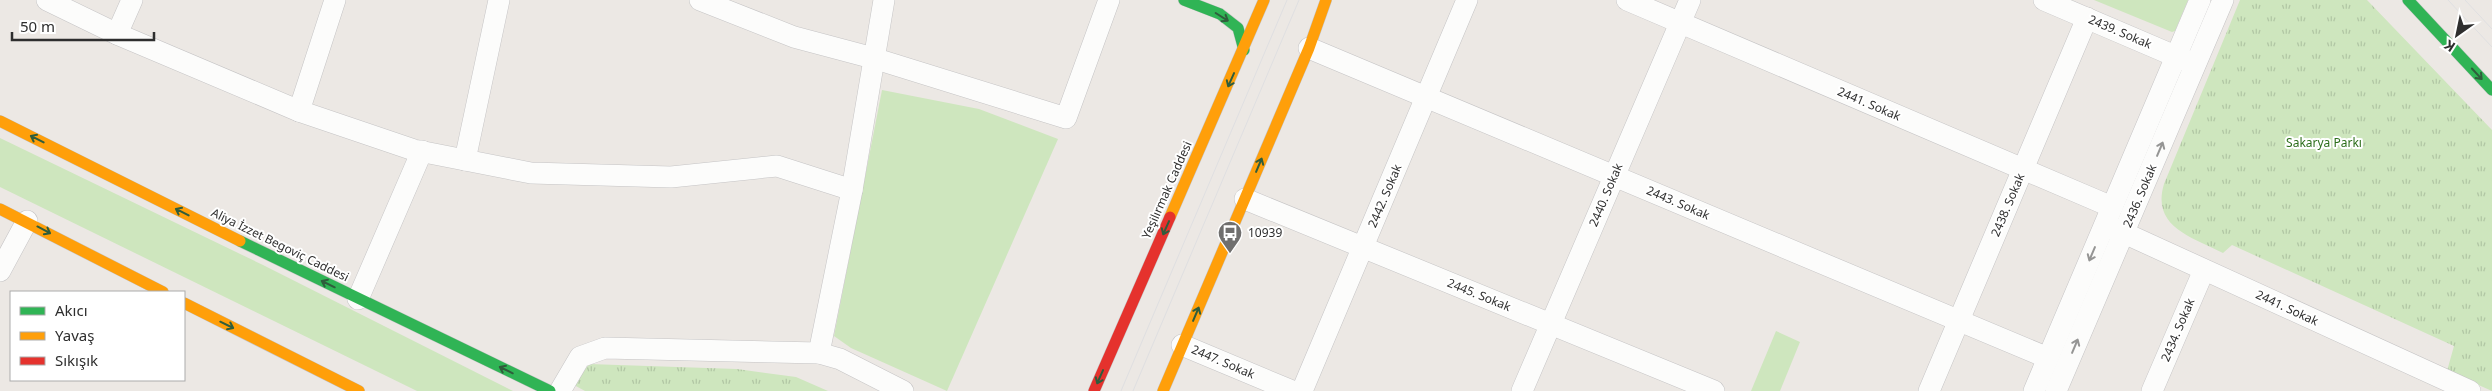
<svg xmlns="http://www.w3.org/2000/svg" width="2492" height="391" viewBox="0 0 2492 391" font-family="'Noto Sans',sans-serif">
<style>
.grass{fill:#cee6be}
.park{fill:url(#park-tufts)}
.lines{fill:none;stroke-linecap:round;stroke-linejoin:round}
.street-casing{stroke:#c5c4c5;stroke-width:22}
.fast-casing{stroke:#c5c4c5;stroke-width:12}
.slow-casing{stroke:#c5c4c5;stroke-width:12}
.jam-casing{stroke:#c5c4c5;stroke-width:12}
.street{stroke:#fcfcfb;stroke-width:21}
.fast{stroke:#30b455;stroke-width:11}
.slow{stroke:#ff9f0a;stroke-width:11}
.jam{stroke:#e5322d;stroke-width:11}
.tram{stroke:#dfdfe1;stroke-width:1}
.oneway{stroke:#2f5d3c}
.oneway2{stroke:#959594}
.labels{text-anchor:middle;stroke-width:4;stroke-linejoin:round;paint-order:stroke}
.street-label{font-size:12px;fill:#2e2e2e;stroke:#fff}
.park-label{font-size:12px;fill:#2c6e1b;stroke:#fff}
.poi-label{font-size:12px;fill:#2e2e2e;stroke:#fff;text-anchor:start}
</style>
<defs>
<pattern id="park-tufts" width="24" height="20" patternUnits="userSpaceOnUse" patternTransform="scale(1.25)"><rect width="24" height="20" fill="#cee6be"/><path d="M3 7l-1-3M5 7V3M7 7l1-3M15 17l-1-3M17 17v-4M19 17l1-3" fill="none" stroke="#b1c6a4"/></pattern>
</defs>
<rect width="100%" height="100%" fill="#ece8e4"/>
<g class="grass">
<path d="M2094 0H2188L2175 31 2172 32Z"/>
<path d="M882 90 979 109 1058 139 947 391 851 348 834 336Z"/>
<path d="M0 138 263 265 513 391H417L0 187Z"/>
<path d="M1776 331 1800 342 1780 391H1751Z"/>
</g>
<g class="park">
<path d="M2240 0H2367L2492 130V391L2447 371 2454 346 2232 245 2223 253C2192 237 2151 227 2164 184Z"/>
<path d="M589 364 737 369 796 377 828 391H585L574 385Z"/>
</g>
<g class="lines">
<defs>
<g id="street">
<path d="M47 0 117 34 299 111 335 0"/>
<path d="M700 0 794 37 873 58 1066 118 1109 0"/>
<path d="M1627 0 2112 207"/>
<path d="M2044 0 2189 62"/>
<path d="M117 34 132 0"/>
<path d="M1309 48 2048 358"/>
<path d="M299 111 414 150 531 173 671 177 777 166 852 190"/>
<path d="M465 160 499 0"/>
<path d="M1245 199 1714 391"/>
<path d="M2111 227 2470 391"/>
<path d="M0 271 27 221"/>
<path d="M358 299 422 151"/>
<path d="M1182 345 1292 391"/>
<path d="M819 353 852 190 884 0"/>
<path d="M560 391 580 357 605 348 819 353 840 359 903 391"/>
<path d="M1302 391 1467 0"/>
<path d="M1522 391 1690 0"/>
<path d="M1929 391 2087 18"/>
<path d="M2034 391 2200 0"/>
<path d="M2056 391 2223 0"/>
<path d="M2152 391 2204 270"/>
</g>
<g id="fast">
<path d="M1184 0 1220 14 1238 28 1244 50"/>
<path d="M2408 0 2492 90"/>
<path d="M240 241 550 391"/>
</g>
<g id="slow">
<path d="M0 121 240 241"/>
<path d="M0 209 163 292"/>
<path d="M1170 217 1264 0"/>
<path d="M184 303 359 391"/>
<path d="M1163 391 1309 48 1326 0"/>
</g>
<path id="jam" d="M1094 391 1170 217"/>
</defs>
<use href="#street" class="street-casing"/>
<use href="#fast" class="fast-casing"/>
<use href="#slow" class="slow-casing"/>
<use href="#jam" class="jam-casing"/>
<use href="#street" class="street"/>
<use href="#fast" class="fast"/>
<use href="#slow" class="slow"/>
<use href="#jam" class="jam"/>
<g class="tram">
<path d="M2448 0 2492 47"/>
<path d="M2465 0 2492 29"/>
<path d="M1121 391 1287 0"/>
<path d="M1133 391 1299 0"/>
</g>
</g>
<defs><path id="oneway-shaft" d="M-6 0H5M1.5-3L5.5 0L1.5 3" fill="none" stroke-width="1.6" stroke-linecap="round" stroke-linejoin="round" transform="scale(1.25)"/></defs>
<g class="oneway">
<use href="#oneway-shaft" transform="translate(1222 17) rotate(32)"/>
<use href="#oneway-shaft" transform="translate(2477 74) rotate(47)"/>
<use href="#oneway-shaft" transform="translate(1231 80) rotate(114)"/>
<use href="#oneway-shaft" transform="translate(37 139) rotate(-153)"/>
<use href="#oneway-shaft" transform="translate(1259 165) rotate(-67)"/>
<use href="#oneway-shaft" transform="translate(182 212) rotate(-153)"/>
<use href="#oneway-shaft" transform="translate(1166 228) rotate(114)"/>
<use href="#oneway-shaft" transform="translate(44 230) rotate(28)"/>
<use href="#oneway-shaft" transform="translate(328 284) rotate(-154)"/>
<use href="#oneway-shaft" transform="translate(1196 314) rotate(-67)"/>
<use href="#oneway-shaft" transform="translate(227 325) rotate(26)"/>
<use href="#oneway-shaft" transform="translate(506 370) rotate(-154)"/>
<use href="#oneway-shaft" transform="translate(1100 377) rotate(114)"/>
</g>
<g class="oneway2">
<use href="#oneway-shaft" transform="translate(2160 149) rotate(-67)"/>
<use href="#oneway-shaft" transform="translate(2092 254) rotate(113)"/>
<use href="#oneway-shaft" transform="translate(2075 346) rotate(-67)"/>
</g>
<defs>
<symbol id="bus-pin" viewBox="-11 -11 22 30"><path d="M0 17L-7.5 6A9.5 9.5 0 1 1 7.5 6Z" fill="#706f6e" stroke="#fff"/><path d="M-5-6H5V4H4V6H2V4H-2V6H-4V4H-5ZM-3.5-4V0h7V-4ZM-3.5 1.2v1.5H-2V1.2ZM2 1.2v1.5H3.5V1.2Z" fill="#fff"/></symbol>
</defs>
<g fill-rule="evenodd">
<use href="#bus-pin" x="1216" y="219" width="28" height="38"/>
</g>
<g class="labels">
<g class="street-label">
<text transform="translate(2120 32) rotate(23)" y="4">2439. Sokak</text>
<text transform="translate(1869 104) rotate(23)" y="4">2441. Sokak</text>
<text transform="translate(1167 190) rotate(-66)" y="4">Yeşilırmak Caddesi</text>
<text transform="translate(1606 195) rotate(-67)" y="4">2440. Sokak</text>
<text transform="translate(1385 196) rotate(-67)" y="4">2442. Sokak</text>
<text transform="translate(2140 196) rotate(-67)" y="4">2436. Sokak</text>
<text transform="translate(1678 203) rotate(23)" y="4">2443. Sokak</text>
<text transform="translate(2008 205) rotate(-67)" y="4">2438. Sokak</text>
<text transform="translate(280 245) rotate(26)" y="4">Aliya İzzet Begoviç Caddesi</text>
<text transform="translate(1479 295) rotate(22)" y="4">2445. Sokak</text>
<text transform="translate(2287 308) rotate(25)" y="4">2441. Sokak</text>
<text transform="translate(2178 330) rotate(-67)" y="4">2434. Sokak</text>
<text transform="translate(1223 362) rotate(23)" y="4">2447. Sokak</text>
</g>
<g class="park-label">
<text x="2324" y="147">Sakarya Parkı</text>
</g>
<g class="poi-label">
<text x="1248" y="237">10939</text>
</g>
</g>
<rect x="10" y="291" width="175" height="90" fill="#ffffff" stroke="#ababab"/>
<rect x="20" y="307" width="25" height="8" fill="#30b455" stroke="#ababab"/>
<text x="55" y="316" font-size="15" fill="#2e2e2e">Akıcı</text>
<rect x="20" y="332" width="25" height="8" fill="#ff9f0a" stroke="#ababab"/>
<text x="55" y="341" font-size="15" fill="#2e2e2e">Yavaş</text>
<rect x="20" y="357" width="25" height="8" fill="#e5322d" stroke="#ababab"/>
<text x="55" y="366" font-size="15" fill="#2e2e2e">Sıkışık</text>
<g transform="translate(2457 35) rotate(213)" stroke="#ffffff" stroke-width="4" paint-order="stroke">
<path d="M0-4L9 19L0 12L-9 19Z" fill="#2e2e2e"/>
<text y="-8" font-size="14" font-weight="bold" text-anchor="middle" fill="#2e2e2e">K</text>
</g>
<path d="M12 32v8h142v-8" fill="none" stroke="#2e2e2e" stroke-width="2.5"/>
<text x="20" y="32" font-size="15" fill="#2e2e2e" stroke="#ffffff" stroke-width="4" paint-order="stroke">50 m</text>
</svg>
